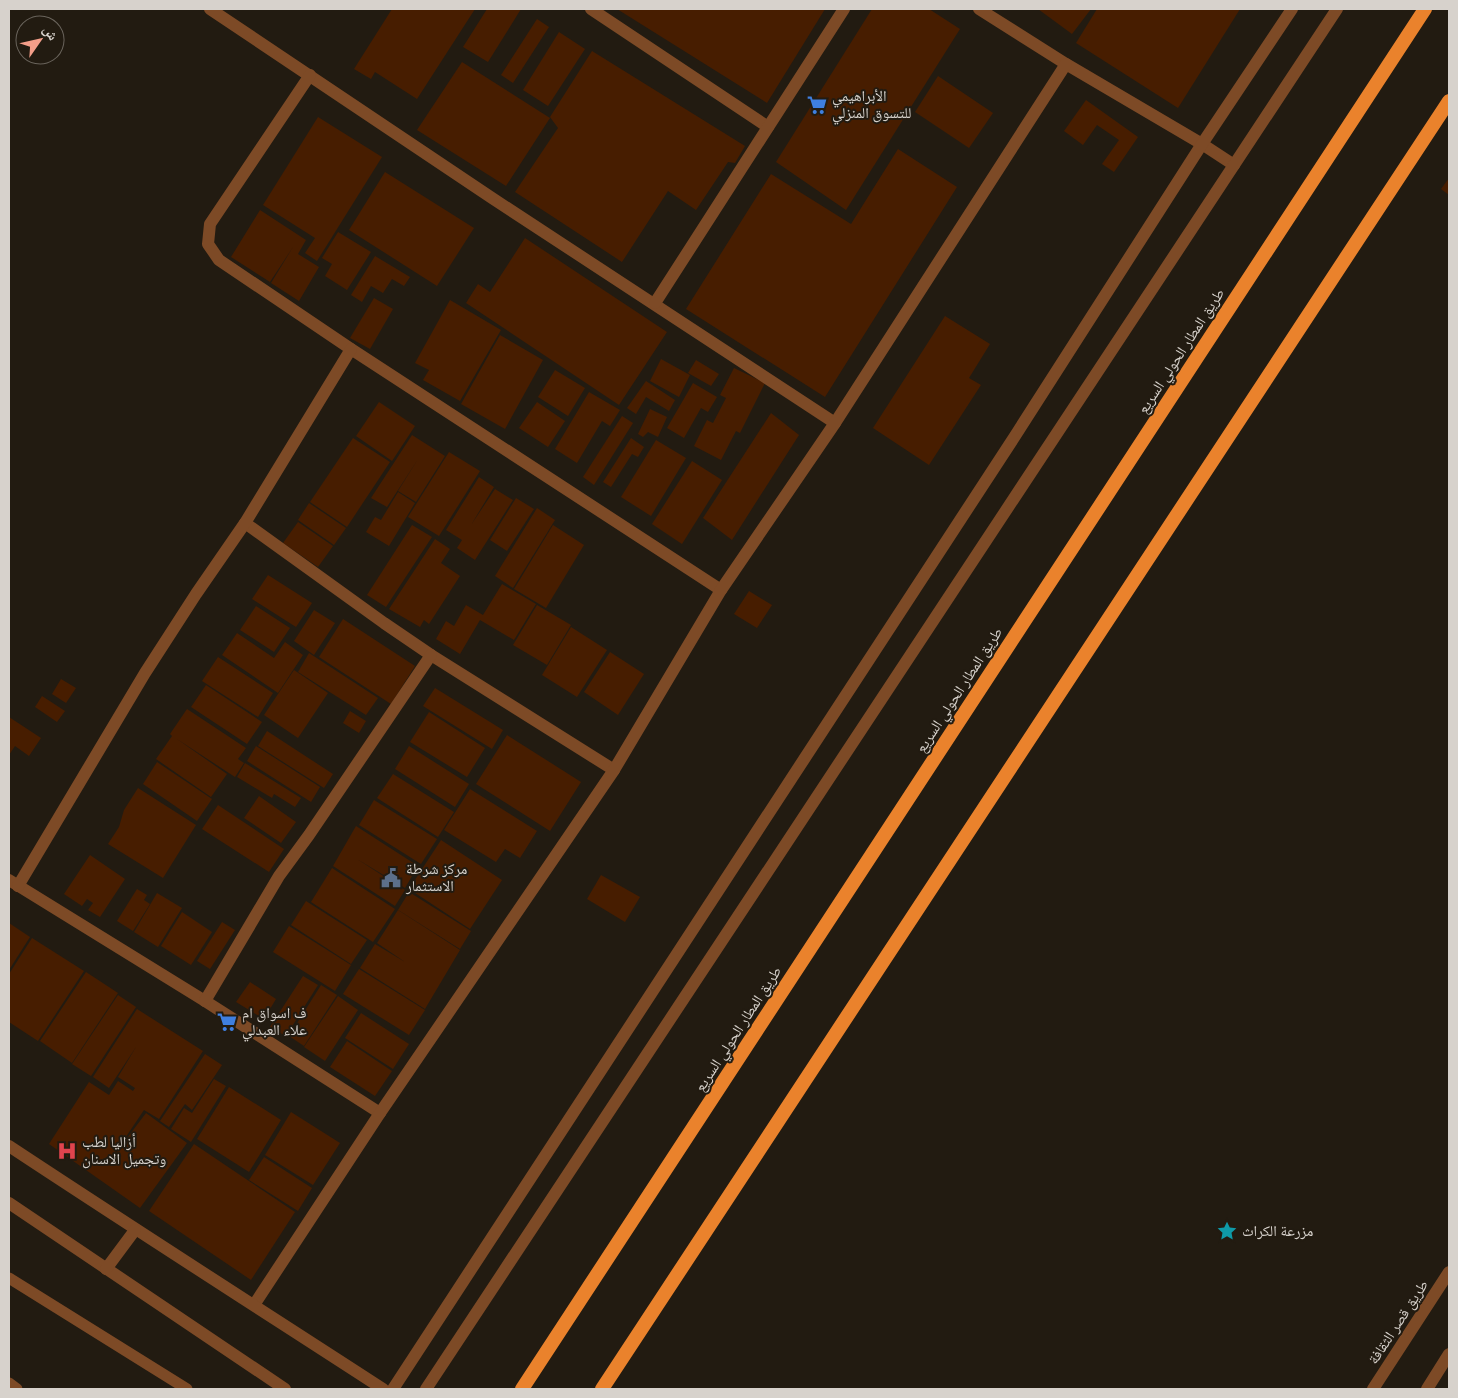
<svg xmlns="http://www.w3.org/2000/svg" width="1458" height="1398" viewBox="0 0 1458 1398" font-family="Merriweather,'Noto Naskh Arabic',serif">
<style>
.building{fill:#471d00}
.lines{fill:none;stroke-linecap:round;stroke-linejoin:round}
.service{stroke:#7d4a26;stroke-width:11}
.minor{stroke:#7d4a26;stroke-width:12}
.tertiary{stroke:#7d4a26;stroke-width:12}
.trunk{stroke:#ea822c;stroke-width:14}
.labels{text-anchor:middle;stroke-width:4;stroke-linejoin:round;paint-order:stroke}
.poi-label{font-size:15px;fill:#d7d2cc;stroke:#221b11;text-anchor:start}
.street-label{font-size:15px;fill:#d7d2cc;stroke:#221b11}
</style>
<rect width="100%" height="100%" fill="#221b11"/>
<g class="building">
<path d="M392 9H475L417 99 375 72 371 79 354 69Z"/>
<path d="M487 9H521L488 62 463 47Z"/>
<path d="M617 9H825L767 103Z"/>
<path d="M872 9H929L960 29 846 210 776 162Z"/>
<path d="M1038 9H1091L1072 34Z"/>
<path d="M1097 9H1240L1178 108 1076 43Z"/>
<path d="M537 19 549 27 513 83 501 75Z"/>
<path d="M559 32 585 49 548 106 523 90Z"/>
<path d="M592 51 745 146 735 163 728 162 696 210 668 191 622 262 515 192 558 128 550 117Z"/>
<path d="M462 62 550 118 506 186 417 130Z"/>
<path d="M938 76 993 113 969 148 915 112Z"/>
<path d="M1086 100 1138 137 1114 172 1102 164 1119 140 1097 125 1083 145 1064 131Z"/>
<path d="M318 117 382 157 317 261 305 253 315 238 263 205Z"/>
<path d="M898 149 957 187 825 397 686 309 771 174 851 224Z"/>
<path d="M385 172 474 228 437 286 349 230Z"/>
<path d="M1449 178V195L1441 189Z"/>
<path d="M260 210 306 240 298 254 319 267 299 301 271 283 293 247 270 282 231 257Z"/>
<path d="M338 232 371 252 347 290 325 276 332 264 322 258Z"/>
<path d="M525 238 667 332 619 405 466 303 478 284 490 292Z"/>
<path d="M375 256 410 277 404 286 392 279 383 293 371 286 362 302 351 295Z"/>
<path d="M374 298 393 309 370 349 350 338Z"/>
<path d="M450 300 501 330 460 401 423 380 429 370 415 363Z"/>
<path d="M945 316 990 344 969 378 981 385 929 465 873 428Z"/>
<path d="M500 335 543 360 505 429 461 404Z"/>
<path d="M661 359 690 375 679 397 650 381Z"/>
<path d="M696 360 719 374 711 386 688 373Z"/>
<path d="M734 368 765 383 740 433 736 431 721 460 694 446 707 420 713 423 726 398 720 395Z"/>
<path d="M555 370 585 388 568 416 538 397Z"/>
<path d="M646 381 675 400 669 411 646 397 636 414 627 408Z"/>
<path d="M693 383 717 397 708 412 701 408 684 438 667 428Z"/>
<path d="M589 392 620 410 610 426 602 421 577 463 555 449Z"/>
<path d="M379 402 415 426 392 461 356 436Z"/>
<path d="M537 402 565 421 548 447 519 428Z"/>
<path d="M650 409 667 417 658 437 648 432 643 437 638 434Z"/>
<path d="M771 413 799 435 732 540 703 518Z"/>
<path d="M622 416 633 423 594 485 583 477Z"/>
<path d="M412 435 445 456 416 502 398 491 418 459 387 507 371 498Z"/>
<path d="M353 438 390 462 347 527 310 502Z"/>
<path d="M631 438 644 447 638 457 632 454 611 487 603 482Z"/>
<path d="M656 440 686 458 651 516 621 497Z"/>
<path d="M449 452 480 471 439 536 408 517Z"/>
<path d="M692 461 722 480 682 544 652 524Z"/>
<path d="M479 477 494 487 471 525 495 489 513 500 475 560 457 548 462 540 446 530Z"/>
<path d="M398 492 415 503 389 546 366 532 375 517 381 520Z"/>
<path d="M516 498 534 509 507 551 490 540Z"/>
<path d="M309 503 346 528 334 545 298 520Z"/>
<path d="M537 508 555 520 513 588 495 576Z"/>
<path d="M298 522 333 546 318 567 283 543Z"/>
<path d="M412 525 432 537 386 607 367 595Z"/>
<path d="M553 525 584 545 546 608 514 589Z"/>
<path d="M435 539 450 549 441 563 460 576 429 624 424 620 420 627 389 609Z"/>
<path d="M268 575 312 603 296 627 252 599Z"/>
<path d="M502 584 536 604 514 640 480 620 460 654 436 639 446 621 454 626 466 605 483 615Z"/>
<path d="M749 591 772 605 757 628 734 614Z"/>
<path d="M537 605 571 625 547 665 513 645Z"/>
<path d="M256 606 290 628 274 652 240 630Z"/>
<path d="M314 610 335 623 314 655 294 641Z"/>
<path d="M343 619 415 666 391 704 319 657Z"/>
<path d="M571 627 607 650 577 697 542 675Z"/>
<path d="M237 633 274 658 285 642 303 655 278 693 222 655Z"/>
<path d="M610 652 644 674 618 715 584 692Z"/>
<path d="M309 653 378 698 366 715 298 672Z"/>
<path d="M218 657 273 693 258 717 202 681Z"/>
<path d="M294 670 328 693 298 738 264 715Z"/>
<path d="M61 679 76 688 66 703 52 694Z"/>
<path d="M206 685 262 722 247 744 191 707Z"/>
<path d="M435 688 503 730 492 749 423 706Z"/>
<path d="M42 696 65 711 57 722 35 707Z"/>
<path d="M187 709 246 748 238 759 244 763 235 777 177 739 227 774 211 797 156 759 172 736 170 734Z"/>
<path d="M350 711 366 721 359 733 343 723Z"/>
<path d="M429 712 485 748 467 777 410 742Z"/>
<path d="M9 717 41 738 29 756 15 746 9 755Z"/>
<path d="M267 731 333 774 324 788 258 746Z"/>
<path d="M507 735 581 782 550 831 476 784Z"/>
<path d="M256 746 320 787 311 802 247 761Z"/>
<path d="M409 746 469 784 455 807 395 769Z"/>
<path d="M157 762 212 799 197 821 143 784Z"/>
<path d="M245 763 301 798 295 807 274 794 272 798 237 777Z"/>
<path d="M393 774 454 812 438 837 377 798Z"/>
<path d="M138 788 196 825 163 878 108 844 119 827 124 810Z"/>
<path d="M470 789 537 831 520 858 505 849 496 862 444 830Z"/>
<path d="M259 796 296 822 281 843 244 818Z"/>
<path d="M374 800 437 839 421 864 359 825Z"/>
<path d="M218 805 284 849 269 872 202 829Z"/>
<path d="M356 826 418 866 405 888 357 859 405 890 395 906 333 866Z"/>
<path d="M441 840 502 880 470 929 409 889Z"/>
<path d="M90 855 125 879 100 917 88 910 93 903 87 899 82 906 64 894Z"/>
<path d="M332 868 395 909 373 942 311 902Z"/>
<path d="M601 875 640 897 625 922 587 899Z"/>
<path d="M137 889 147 895 144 900 150 904 133 931 117 921Z"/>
<path d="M409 892 471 931 460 949 398 910Z"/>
<path d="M157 893 182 908 158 947 134 932Z"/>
<path d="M306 901 367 940 351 964 291 925Z"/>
<path d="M398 910 460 950 425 1009 360 968 375 944 405 962 377 943Z"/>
<path d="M182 912 212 932 191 965 161 946Z"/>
<path d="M222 922 235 930 210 969 197 961Z"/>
<path d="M9 923 30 937 9 970Z"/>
<path d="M289 926 351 965 335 991 273 952Z"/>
<path d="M32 938 84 971 38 1041 9 1022V974Z"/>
<path d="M359 969 425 1010 409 1035 343 994Z"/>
<path d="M86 972 118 993 72 1063 40 1041Z"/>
<path d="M303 976 318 985 286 1036 270 1027Z"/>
<path d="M250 982 276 999 264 1019 236 1002Z"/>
<path d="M321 985 337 995 304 1046 289 1036Z"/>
<path d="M118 995 136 1007 91 1076 72 1064Z"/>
<path d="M338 996 358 1010 325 1061 304 1047Z"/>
<path d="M137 1009 203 1051 159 1119 144 1110 109 1162 146 1113 187 1143 140 1208 49 1144 89 1082 109 1095 118 1081 133 1091 135 1088 118 1077 136 1047 109 1088 93 1077Z"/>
<path d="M361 1013 409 1044 393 1069 345 1038Z"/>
<path d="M347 1041 392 1071 375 1096 330 1067Z"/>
<path d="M205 1054 222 1065 192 1110 185 1104 169 1127 160 1121Z"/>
<path d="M214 1079 226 1086 191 1142 171 1129 184 1108 192 1113Z"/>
<path d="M229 1087 281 1120 249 1172 197 1139Z"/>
<path d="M291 1112 340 1143 313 1185 265 1155Z"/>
<path d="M194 1144 295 1212 251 1280 149 1211Z"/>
<path d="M264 1157 312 1188 298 1211 249 1180Z"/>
</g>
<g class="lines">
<g class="service">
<path d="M9 1278 187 1389"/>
<path d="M9 1383 17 1389"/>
</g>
<g class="minor">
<path d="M210 9 492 198 835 423"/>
<path d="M591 9 768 127"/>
<path d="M979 9 1066 64 1202 144 1234 165"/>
<path d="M310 75 210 224 208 244 219 260 351 349 721 590"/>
<path d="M655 303 844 9"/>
<path d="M245 523 384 623 431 655 614 770"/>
<path d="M9 880 205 1001 380 1113"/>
<path d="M18 886 145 673 196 594 245 523 351 349"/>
<path d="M205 1001 279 876 309 835 431 655"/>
<path d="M254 1305 380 1113 614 770 721 590 835 423 1066 64"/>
</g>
<g class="tertiary">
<path d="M9 1146C133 1228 258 1308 383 1389"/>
<path d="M9 1203 285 1389"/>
<path d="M106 1269 135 1230"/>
<path d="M393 1389 1015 436 1202 144 1292 9"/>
<path d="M426 1389 1337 9"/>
<path d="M1373 1389 1449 1272"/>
<path d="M1427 1389 1449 1354"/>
</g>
<g class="trunk">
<path d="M522 1389 1425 9"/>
<path d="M602 1389 1449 101"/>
</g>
</g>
<defs>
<symbol id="supermarket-bare" viewBox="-9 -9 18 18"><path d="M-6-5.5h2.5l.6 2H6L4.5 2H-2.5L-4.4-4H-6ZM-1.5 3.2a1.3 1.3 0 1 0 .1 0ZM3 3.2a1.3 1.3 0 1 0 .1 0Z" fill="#3f7fe0" stroke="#221b11" stroke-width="2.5" paint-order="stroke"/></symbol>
<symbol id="civic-bare" viewBox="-9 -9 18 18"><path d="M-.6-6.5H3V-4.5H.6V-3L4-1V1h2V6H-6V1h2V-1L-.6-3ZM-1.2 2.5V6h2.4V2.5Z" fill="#5c6f8a" stroke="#221b11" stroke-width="2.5" paint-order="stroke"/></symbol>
<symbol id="hospital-bare" viewBox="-9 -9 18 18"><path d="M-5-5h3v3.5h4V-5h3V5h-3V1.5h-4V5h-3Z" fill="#e0444e" stroke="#221b11" stroke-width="2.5" paint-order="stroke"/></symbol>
<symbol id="sight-bare" viewBox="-9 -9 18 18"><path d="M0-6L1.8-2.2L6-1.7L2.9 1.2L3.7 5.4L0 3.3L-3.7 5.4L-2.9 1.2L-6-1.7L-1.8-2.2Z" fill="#0f9aa8" stroke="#221b11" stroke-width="2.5" paint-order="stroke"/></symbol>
</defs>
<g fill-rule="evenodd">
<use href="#supermarket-bare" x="803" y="91" width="28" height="28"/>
<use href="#civic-bare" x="377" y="864" width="28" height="28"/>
<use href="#supermarket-bare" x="213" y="1008" width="28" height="28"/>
<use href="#hospital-bare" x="53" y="1137" width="28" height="28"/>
<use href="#sight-bare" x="1213" y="1217" width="28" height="28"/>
</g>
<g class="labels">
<g class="poi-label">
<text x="832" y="101">الأبراهيمي<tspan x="832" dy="17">للتسوق المنزلي</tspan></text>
<text x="406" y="874">مركز شرطة<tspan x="406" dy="17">الاستثمار</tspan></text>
<text x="242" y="1018">ف اسواق ام<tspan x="242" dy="17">علاء العبدلي</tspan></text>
<text x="82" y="1147">أزاليا لطب<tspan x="82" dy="17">وتجميل الاسنان</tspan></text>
<text x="1242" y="1236">مزرعة الكراث</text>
</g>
<g class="street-label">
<text transform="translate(1181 351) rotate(-57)" y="5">طريق المطار الحولي السريع</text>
<text transform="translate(959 690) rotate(-57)" y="5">طريق المطار الحولي السريع</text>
<text transform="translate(738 1029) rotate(-57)" y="5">طريق المطار الحولي السريع</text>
<text transform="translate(1398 1322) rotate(-57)" y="5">طريق قصر الثقافة</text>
</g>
</g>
<rect width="1458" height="1398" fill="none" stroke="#d7d2cc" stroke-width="20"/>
<g transform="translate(40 40) rotate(56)"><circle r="24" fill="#221b11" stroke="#6a645c"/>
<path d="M0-4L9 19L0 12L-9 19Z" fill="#f49e89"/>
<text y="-8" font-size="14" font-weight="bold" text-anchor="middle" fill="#d7d2cc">ش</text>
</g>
</svg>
